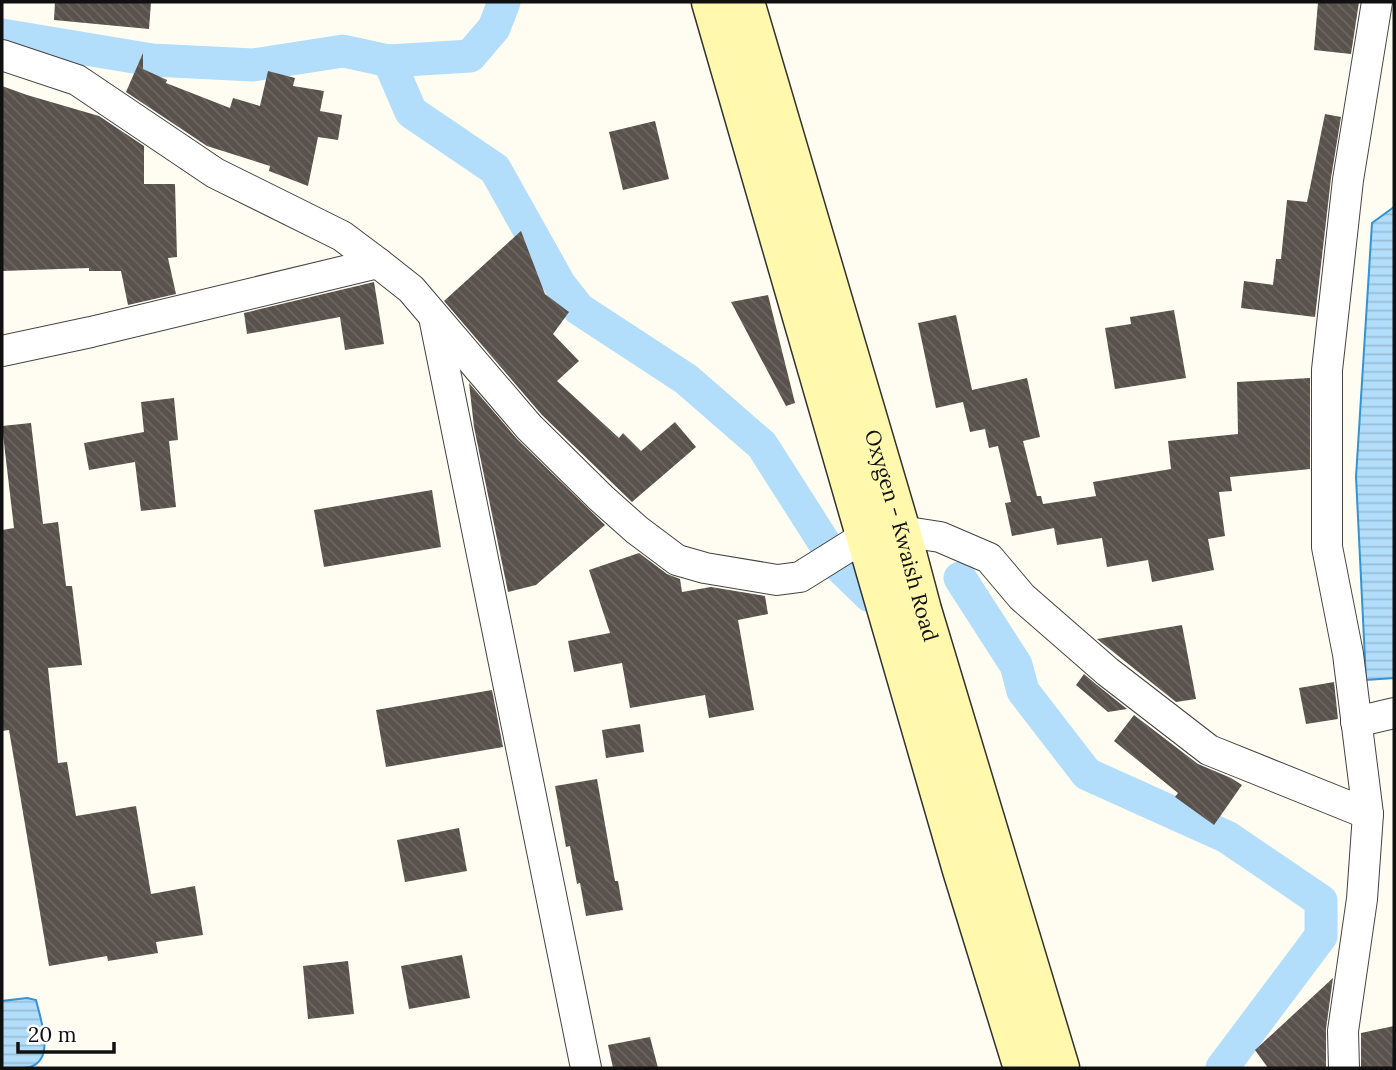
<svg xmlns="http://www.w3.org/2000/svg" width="1396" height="1070" viewBox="0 0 1396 1070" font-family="Lora,serif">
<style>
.water{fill:url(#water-rules);stroke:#3393d8;stroke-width:2}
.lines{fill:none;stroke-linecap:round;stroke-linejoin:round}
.canal{stroke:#b2defb;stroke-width:33}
.building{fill:url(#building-back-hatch)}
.street-casing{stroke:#434343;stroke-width:32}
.secondary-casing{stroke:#323232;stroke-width:41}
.street{stroke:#fff;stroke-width:30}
.secondary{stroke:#fff8ad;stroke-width:38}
.labels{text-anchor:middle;stroke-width:7;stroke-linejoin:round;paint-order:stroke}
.street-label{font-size:21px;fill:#101010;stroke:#fff}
</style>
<defs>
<pattern id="water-rules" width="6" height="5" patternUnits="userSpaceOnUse" patternTransform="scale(1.75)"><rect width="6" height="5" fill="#b2defb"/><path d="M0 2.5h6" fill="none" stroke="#98bdd6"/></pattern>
<pattern id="building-back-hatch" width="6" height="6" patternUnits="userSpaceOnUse" patternTransform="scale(1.75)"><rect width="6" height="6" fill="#59514b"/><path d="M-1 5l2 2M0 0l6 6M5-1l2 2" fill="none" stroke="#6c6561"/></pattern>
</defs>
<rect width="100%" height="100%" fill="#fffdf2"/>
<g class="water">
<path d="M1394 207V678L1366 680 1356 477 1372 223Z"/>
<path d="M27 998 36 1000C40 1018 56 1059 30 1067 21 1069 11 1068 2 1068V1001Z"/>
</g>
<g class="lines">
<g class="canal">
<path d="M2 35 152 60 253 65 343 51 389 61 411 112 495 169 560 285 579 309 686 379 762 445 839 566 870 596"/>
<path d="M389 61 470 56 494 28 504 2"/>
<path d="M960 578 1016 665 1023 691 1087 774 1227 837 1321 901V936L1222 1068"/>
</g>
</g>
<g class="building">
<path d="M55 2H151L149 29 54 20Z"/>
<path d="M1318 2H1359L1351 54 1314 50Z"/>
<path d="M143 53V69L167 80 166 83 230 108 233 98 260 106 268 71 295 78 293 86 324 91 320 111 342 115 338 140 318 137 308 186 269 171 270 166 207 146 126 92Z"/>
<path d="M2 86 27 95 99 116 144 146V184H175L177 257 168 258 176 294 128 305 121 271H89V268L2 271Z"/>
<path d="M1325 114 1341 117 1331 178 1315 317 1241 308 1244 281 1273 285 1276 259H1281L1287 200 1307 202Z"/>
<path d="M655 121 669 179 623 190 609 132Z"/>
<path d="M521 231 545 294 569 312 553 334 579 361 557 381 619 438 623 433 641 451 675 422 696 447 632 502 542 415 444 301Z"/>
<path d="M374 282 384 344 345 350 340 317 247 334 244 313Z"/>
<path d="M768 295 795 403 786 406 731 302Z"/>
<path d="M1174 310 1186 378 1115 389 1105 328 1131 324 1130 317Z"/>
<path d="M956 315 972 390 1027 378 1040 437 1023 441 1037 496H1041L1043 504 1096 496 1093 482 1171 469 1168 441 1238 434 1237 382 1310 378V469L1230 477 1232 491 1219 492 1225 536 1208 539 1214 570 1152 582 1148 560 1107 567 1102 538 1057 545 1054 528 1012 536 1005 503 1011 502 998 446 989 448 985 429 970 432 963 402 936 408 918 323Z"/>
<path d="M469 383 517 439 605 525 536 585 508 592 474 427Z"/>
<path d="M174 398 178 440 169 441 176 507 141 511 135 462 89 470 84 443 144 432 141 402Z"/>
<path d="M31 423 43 524 58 522 66 586H72L82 665 48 668 58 763 67 762 76 816 136 806 151 894 195 886 203 935 156 942 158 953 108 961 107 956 49 966 9 730 2 731V530L14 528 2 426Z"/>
<path d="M432 490 441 547 324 567 314 510Z"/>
<path d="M639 553 667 574 680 579 682 592 711 587 765 596 768 614 738 620 754 710 709 718 705 695 630 708 622 663 574 672 568 641 610 633 589 570Z"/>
<path d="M1182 625 1196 699 1176 702 1097 639Z"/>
<path d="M1084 674 1097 685 1127 709 1108 712 1076 685Z"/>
<path d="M1334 682 1338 719 1306 724 1299 688Z"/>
<path d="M492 690 503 747 386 767 376 710Z"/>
<path d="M1134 715 1198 764 1231 778 1242 785 1214 825 1175 797 1178 793 1114 741Z"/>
<path d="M640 724 644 752 606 758 602 730Z"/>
<path d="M597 779 615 881H618L623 910 586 916 580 883 577 884 570 846 566 847 555 786Z"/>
<path d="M459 828 467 871 405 882 397 840Z"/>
<path d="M462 955 470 998 409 1009 401 966Z"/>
<path d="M348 961 354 1014 308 1019 303 966Z"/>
<path d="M1333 978 1326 1029V1068H1268L1255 1050Z"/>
<path d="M1394 1026V1068H1361V1033Z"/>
<path d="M650 1037 658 1068H613L608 1045Z"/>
</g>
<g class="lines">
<defs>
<g id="street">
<path d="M2 55 77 80 215 173 342 236 378 263 411 289 529 427 601 498 637 530 677 560 705 568 777 580 800 577 867 535 901 531 940 537 989 558 1022 597 1108 672 1209 750 1368 814"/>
<path d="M434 317 586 1068"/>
<path d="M2 351 91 332 378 263"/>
<path d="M1356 722 1394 713"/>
<path d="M1344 1068 1343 1031 1362 899 1368 814 1348 654 1327 547V370L1348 180 1377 2"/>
</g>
<g id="secondary">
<path d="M711 2 962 870 1023 1068"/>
<path id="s1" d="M745 2 901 531 922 610 1060 1068"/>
</g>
</defs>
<use href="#street" class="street-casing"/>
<use href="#secondary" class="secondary-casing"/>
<use href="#street" class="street"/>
<use href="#secondary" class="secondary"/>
</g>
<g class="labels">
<g class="street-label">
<text dy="7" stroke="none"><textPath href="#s1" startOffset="556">Oxygen - Kwaish Road</textPath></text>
</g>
</g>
<rect width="1396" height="1070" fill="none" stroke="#101010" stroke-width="7"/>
<path d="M18 1042v10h96v-10" fill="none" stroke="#101010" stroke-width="3.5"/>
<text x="28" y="1042" font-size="21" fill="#101010" stroke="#ffffff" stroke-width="5" paint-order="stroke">20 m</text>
</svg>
